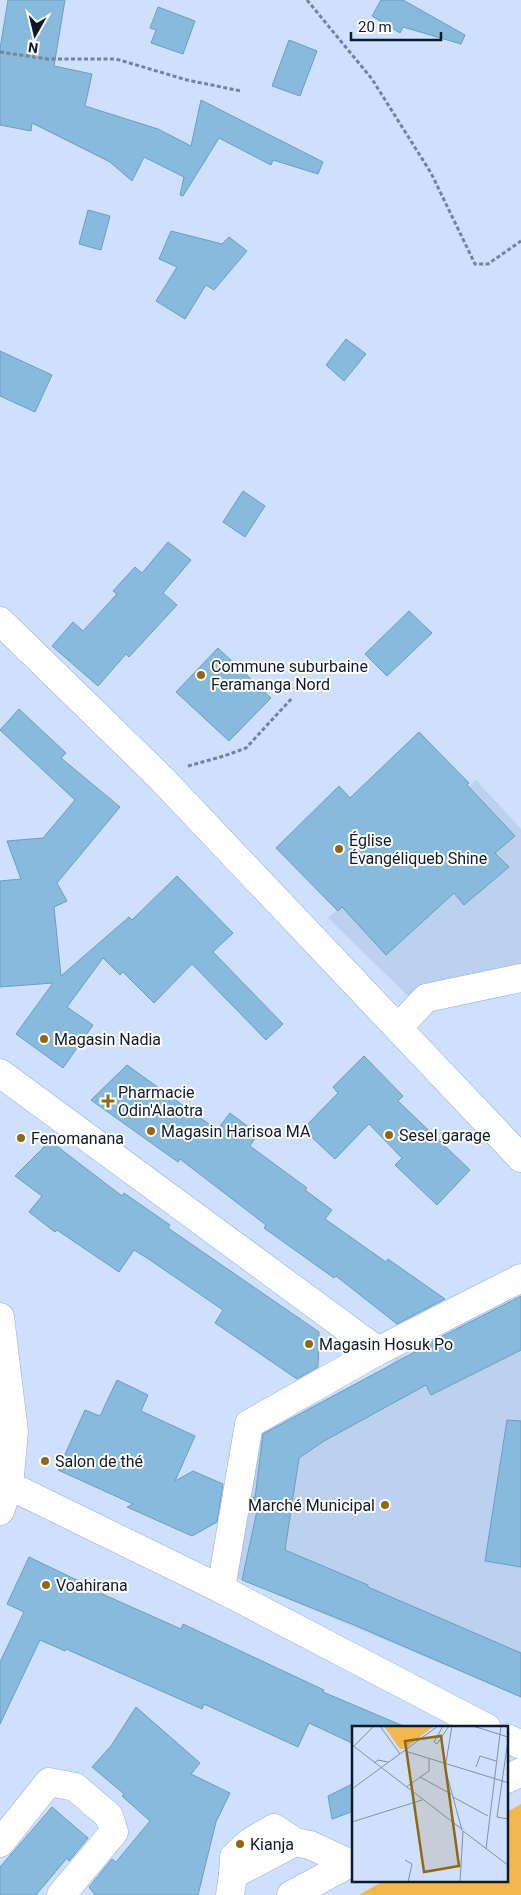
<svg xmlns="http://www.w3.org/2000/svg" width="521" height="1895" viewBox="0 0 521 1895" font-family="Roboto,sans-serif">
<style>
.built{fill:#bcd0f0}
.pitch{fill:#f2b84e}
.building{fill:#87badd;stroke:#6b9dbf}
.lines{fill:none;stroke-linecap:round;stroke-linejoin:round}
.minor-casing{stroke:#92afdc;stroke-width:29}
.path{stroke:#74839a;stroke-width:3;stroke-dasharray:4 2.5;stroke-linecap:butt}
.minor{stroke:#fff;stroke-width:28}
.poi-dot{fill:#916710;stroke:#fff;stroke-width:2}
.labels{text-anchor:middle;stroke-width:4;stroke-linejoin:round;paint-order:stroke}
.poi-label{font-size:16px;fill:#0e192a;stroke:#fff;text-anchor:start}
.inset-road{fill:none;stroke:#8190a9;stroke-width:1}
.view{fill:#916710;fill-opacity:0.15;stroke:#916710;stroke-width:2.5}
.inset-edge{fill:none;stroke:#0e192a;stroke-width:2.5}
</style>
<rect width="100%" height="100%" fill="#cee0fd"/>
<g class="built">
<path d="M476 780 521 829V964L408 996 328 918Z"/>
<path d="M521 1296V1697L237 1578 262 1432 390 1365 397 1358 410 1354Z"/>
</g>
<path class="pitch" d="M521 1804V1895H359L383 1881H507V1812Z"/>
<g class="building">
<path d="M8 0H65L54 66 92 74 85 106 158 129 191 146 201 100 323 162 318 174 273 160 271 165 219 138 183 196 180 195 184 177 144 157 132 181 110 162 32 123 31 131 0 125V49Z"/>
<path d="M381 0H403L465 35 461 44 403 27 400 33 372 16Z"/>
<path d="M158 7 195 21 183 54 151 43 156 30 150 28Z"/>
<path d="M289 40 317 51 300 96 272 86Z"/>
<path d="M88 210 110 216 101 250 79 244Z"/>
<path d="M171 231 222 244 229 237 247 251 214 290 206 285 185 319 156 301 177 267 159 259Z"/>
<path d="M346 339 366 354 344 381 326 365Z"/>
<path d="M0 351 52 375 35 412 0 396Z"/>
<path d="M243 491 265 506 245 537 223 522Z"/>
<path d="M168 542 191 560 163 593 177 605 129 657 126 654 98 686 52 646 73 622 83 631 117 594 113 591 135 567 142 573Z"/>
<path d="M409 611 432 633 387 676 365 654Z"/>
<path d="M218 648 271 698 229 741 176 692Z"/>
<path d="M19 709 66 753 61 758 120 807 57 883 67 901 54 907 61 976 129 917 132 920 177 876 233 933 213 952 283 1024 266 1040 192 964 154 1003 123 972 120 975 103 958 67 1007 93 1025 63 1068 16 1034 53 983 0 987V881L21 879 7 841 43 838 75 800 0 730Z"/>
<path d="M419 732 469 783 467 785 515 836 495 853 509 867 464 905 454 893 386 955 342 907 338 911 276 848 339 786 350 798Z"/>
<path d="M364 1056 403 1096 398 1101 470 1170 437 1205 395 1165 402 1158 369 1124 335 1159 303 1129 338 1093 333 1087Z"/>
<path d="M127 1065 217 1130 230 1113 258 1134 250 1146 307 1188 305 1190 332 1210 325 1219 386 1262 388 1259 445 1299 397 1324 336 1276 334 1278 264 1228 266 1225 180 1159 178 1162 91 1100Z"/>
<path d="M50 1141 122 1196 124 1193 170 1225 168 1228 319 1332 318 1367 297 1379 215 1323 223 1310 147 1258 134 1250 119 1272 57 1230 55 1232 29 1212 42 1196 15 1176Z"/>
<path d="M521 1296V1350L431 1395 426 1385 324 1441 299 1458 285 1550 368 1585V1587L521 1653V1697L352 1624 242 1580 260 1497 252 1502V1497L255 1498 263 1434 426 1346 425 1345Z"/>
<path d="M117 1380 148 1395 141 1411 195 1436 175 1481 193 1471 223 1484 217 1522 192 1536 127 1507 133 1504 58 1470 85 1410 100 1416Z"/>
<path d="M507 1420 521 1421V1567L485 1561Z"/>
<path d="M29 1557 83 1583 82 1585 181 1629 183 1624 324 1690 323 1692 408 1728H354V1744L309 1723 298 1747 204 1704 202 1709 66 1649 65 1651 40 1640 0 1724V1662L24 1612 7 1604Z"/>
<path d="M136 1707 200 1763 191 1774 230 1793 216 1822 198 1895H95L89 1887 112 1859 116 1862 150 1821 122 1796 124 1794 92 1767 111 1746Z"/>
<path d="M354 1783V1811L332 1819 328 1796Z"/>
<path d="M52 1807 88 1838 69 1861 67 1858 36 1895H0V1867Z"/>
</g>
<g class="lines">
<defs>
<g id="minor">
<path d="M0 621 161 778 521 1158"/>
<path d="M398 1028 426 998 521 978"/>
<path d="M0 1073 378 1351"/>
<path d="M0 1317 14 1432 9 1486 0 1511"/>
<path d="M0 1481 221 1589 487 1728"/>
<path d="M221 1589 249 1424 378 1351 521 1278"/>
<path d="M507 1738 521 1745"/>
<path d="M507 1779 521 1772"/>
<path d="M0 1843 49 1782 75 1787 109 1816 114 1832 61 1895"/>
<path d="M233 1875 234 1857 250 1842 274 1828 295 1842"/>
<path d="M230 1895 233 1875 295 1842 310 1845 349 1863"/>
<path d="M291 1895 354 1861"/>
</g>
</defs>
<use href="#minor" class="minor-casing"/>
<g class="path">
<path d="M307 0 372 79 431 173 475 264H488L521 241"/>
<path d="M0 52 48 59H116L187 80 241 91"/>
<path d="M188 766 224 756 246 748 293 697"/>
</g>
<use href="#minor" class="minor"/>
</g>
<g class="poi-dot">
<circle cx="201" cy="675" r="5"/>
<circle cx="339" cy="849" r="5"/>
<circle cx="44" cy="1039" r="5"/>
<path d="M105.5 1093.5h5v5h5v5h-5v5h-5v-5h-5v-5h5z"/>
<circle cx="151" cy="1131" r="5"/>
<circle cx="389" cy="1135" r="5"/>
<circle cx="21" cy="1138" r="5"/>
<circle cx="309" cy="1344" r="5"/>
<circle cx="45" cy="1461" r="5"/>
<circle cx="385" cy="1505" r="5"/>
<circle cx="46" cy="1585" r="5"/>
<circle cx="240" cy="1844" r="5"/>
</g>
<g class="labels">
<g class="poi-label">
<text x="211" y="672">Commune suburbaine<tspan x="211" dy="18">Feramanga Nord</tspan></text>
<text x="349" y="846">Église<tspan x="349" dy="18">Évangéliqueb Shine</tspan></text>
<text x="54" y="1045">Magasin Nadia</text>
<text x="118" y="1098">Pharmacie<tspan x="118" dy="18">Odin'Alaotra</tspan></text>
<text x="161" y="1137">Magasin Harisoa MA</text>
<text x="399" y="1141">Sesel garage</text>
<text x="31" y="1144">Fenomanana</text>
<text x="319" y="1350">Magasin Hosuk Po</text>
<text x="55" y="1467">Salon de thé</text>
<text x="375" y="1511" text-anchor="end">Marché Municipal</text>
<text x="56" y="1591">Voahirana</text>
<text x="250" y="1850">Kianja</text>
</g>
</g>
<g transform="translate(352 1726)">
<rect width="156" height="156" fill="#cee0fd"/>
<path d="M32 0H82L52 23H48Z" fill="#f2b84e"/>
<path class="inset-road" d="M28 0 48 28M91 0 82 16 85 18 97 0M100 0 93 42 110 104M121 0 156 11M0 19 111 104M2 20 22 0M53 25 157 57M22 37 26 34 36 36M124 41 128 30 144 35M68 51 99 68M54 61 77 45V33M0 63 86 0M101 71 136 90M156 93 145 91 157 7M0 96 70 74M111 105 157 140M134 123 149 0M53 134 60 138 56 156M108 156 111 105"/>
<path class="view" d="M89 10 107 140 72 146 53 15Z"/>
<rect width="156" height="156" class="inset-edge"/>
</g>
<g transform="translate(35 35) rotate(188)" stroke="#ffffff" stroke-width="4" paint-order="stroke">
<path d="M0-4L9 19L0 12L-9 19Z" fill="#0e192a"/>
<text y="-8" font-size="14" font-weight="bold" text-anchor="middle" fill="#0e192a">N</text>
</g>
<path d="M351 32v8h90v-8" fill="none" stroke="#0e192a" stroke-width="2.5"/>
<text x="358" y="32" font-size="15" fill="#0e192a" stroke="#ffffff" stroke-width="4" paint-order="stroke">20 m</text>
</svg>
